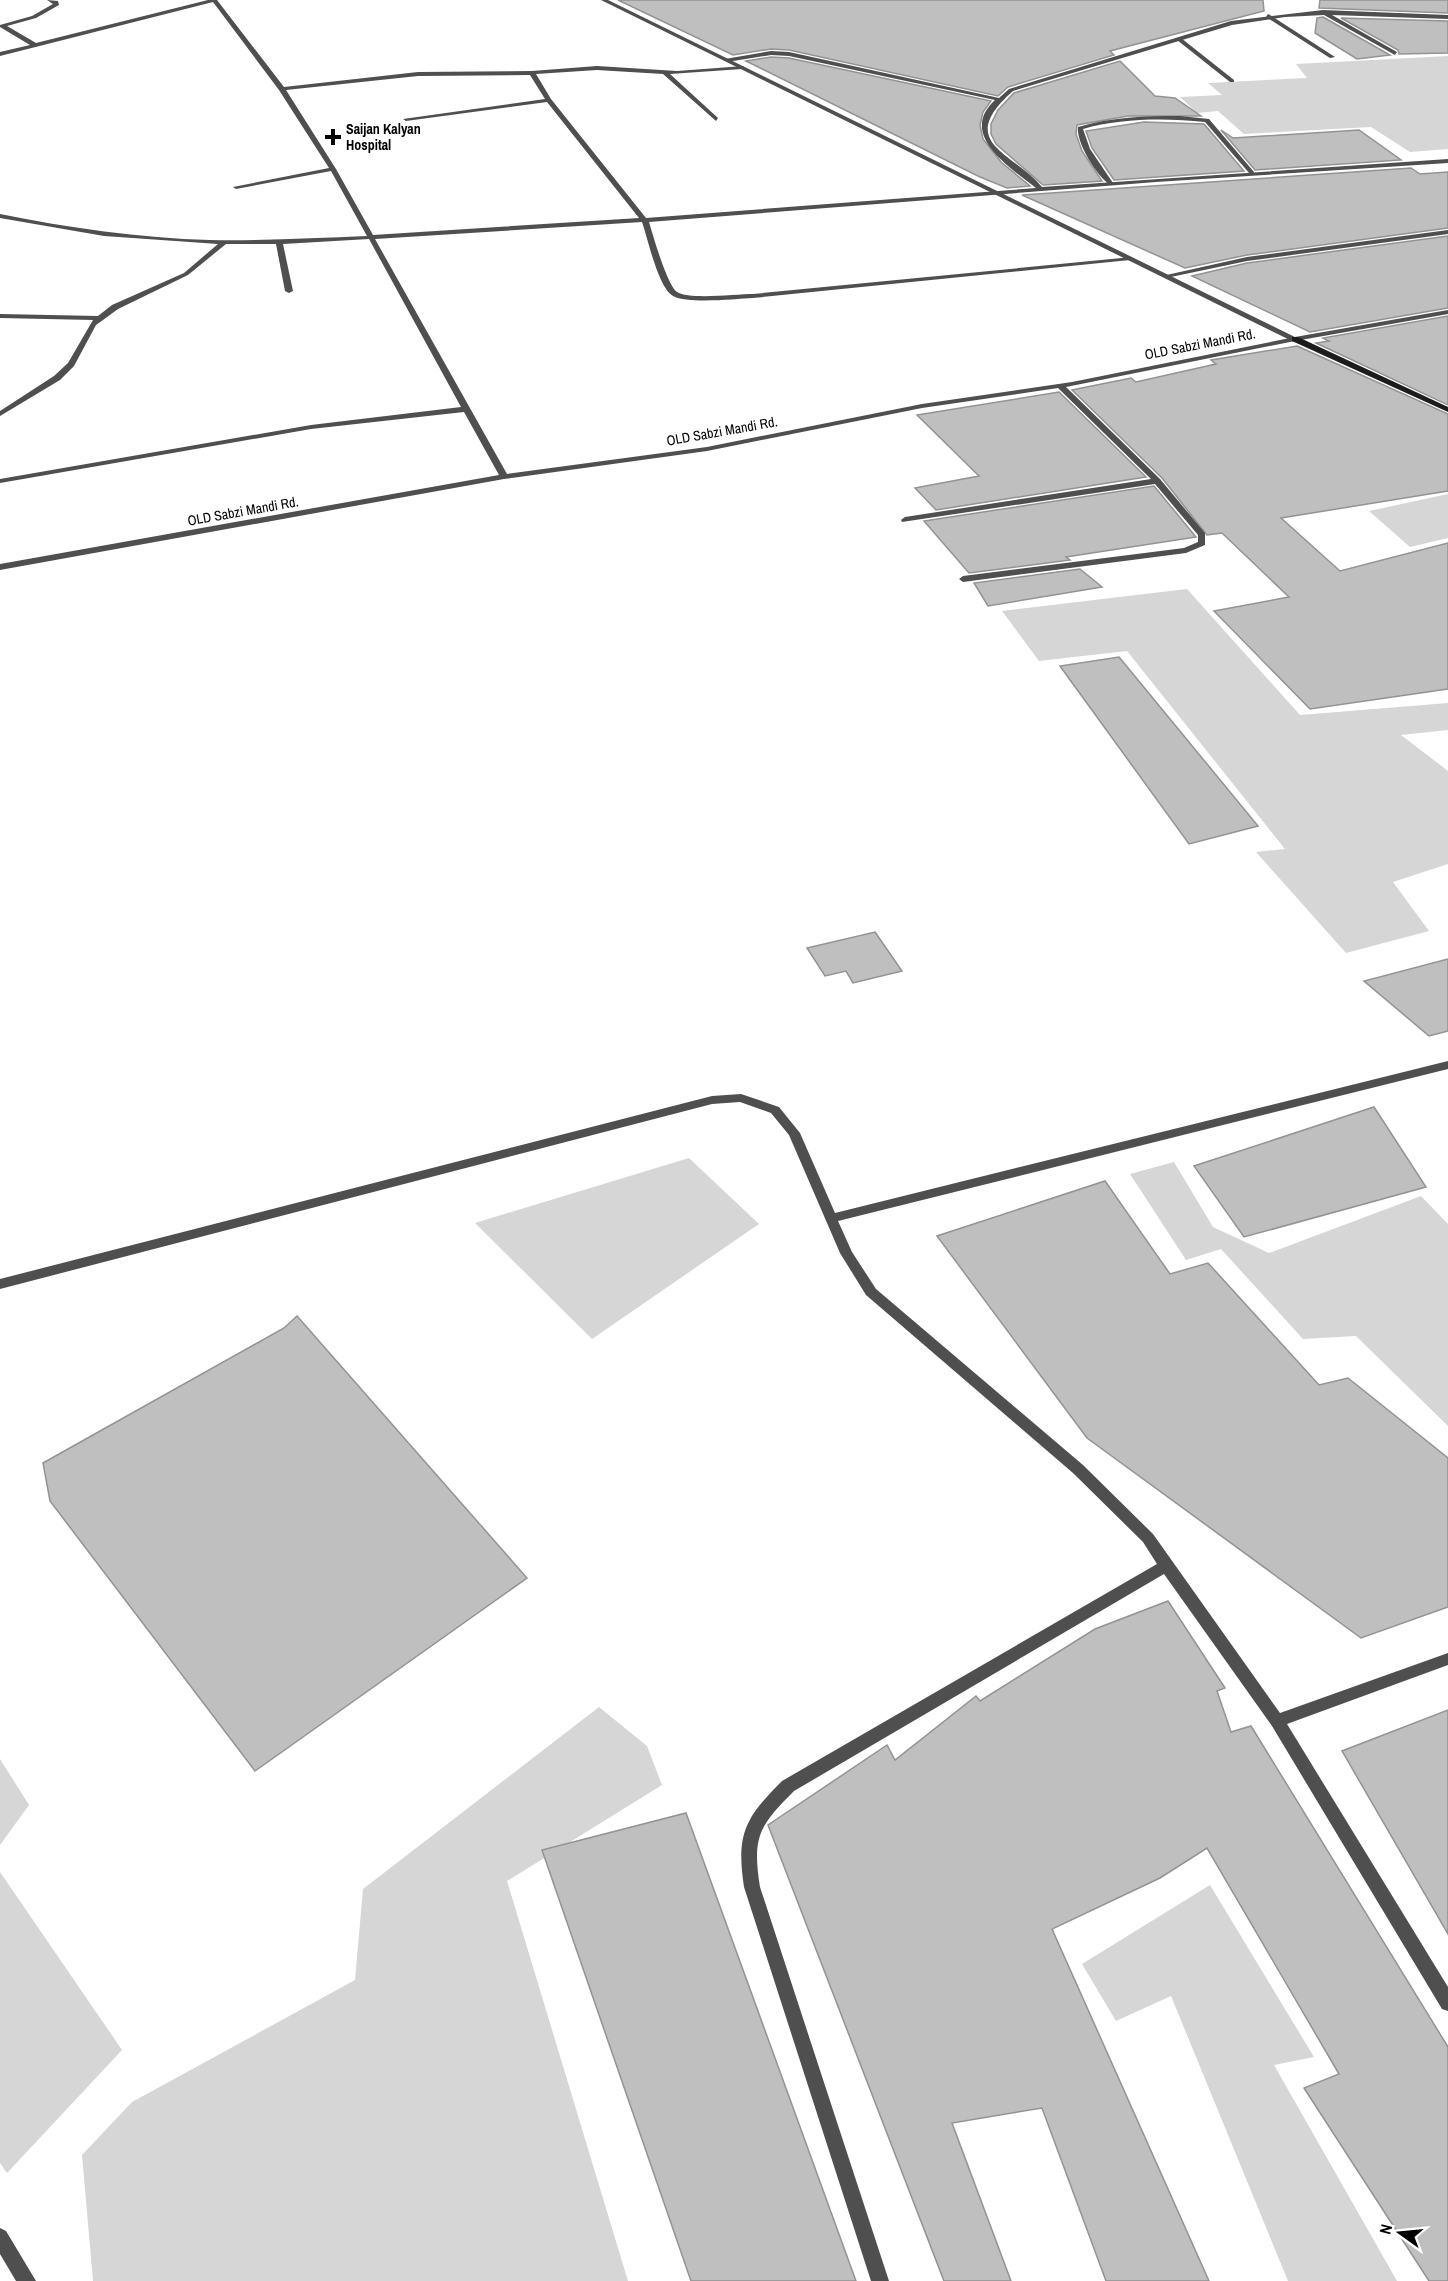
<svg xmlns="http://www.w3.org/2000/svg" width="1448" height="2281" viewBox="0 0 1448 2281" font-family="'Archivo Narrow',sans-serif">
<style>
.green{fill:#d6d6d6}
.building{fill:#bfbfbf;stroke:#939393;stroke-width:1.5}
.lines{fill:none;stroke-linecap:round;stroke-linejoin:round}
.service{fill:#4f4f4f;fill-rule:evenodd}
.minor{fill:#4f4f4f;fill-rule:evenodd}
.tertiary{fill:#4f4f4f;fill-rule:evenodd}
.secondary{fill:#1c1c1c;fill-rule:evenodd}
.poi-dot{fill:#000;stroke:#fff;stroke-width:2}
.labels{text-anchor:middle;stroke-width:5;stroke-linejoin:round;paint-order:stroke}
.far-poi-label{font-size:14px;font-weight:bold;fill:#000;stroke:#fff;text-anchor:start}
.far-street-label{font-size:14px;fill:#000;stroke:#fff}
</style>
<rect width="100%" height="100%" fill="#fff"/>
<g class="green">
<path d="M1448 56V149L1410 152 1371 127 1244 134 1218 111 1197 113 1180 97 1222 95 1208 83 1307 78 1296 64Z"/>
<path d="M1448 494V538L1410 547 1369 511Z"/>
<path d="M1187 589 1300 715 1448 703V730L1401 735 1448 771V864L1393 882 1429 931 1346 953 1256 852 1285 849 1127 651 1039 661 1002 611Z"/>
<path d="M689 1158 759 1224 592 1339 475 1223Z"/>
<path d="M1174 1162 1213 1227 1269 1253 1421 1196 1448 1224V1426L1356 1336 1303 1339 1221 1249 1186 1260 1130 1174Z"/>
<path d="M599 1707 647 1746 662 1785 507 1881 628 2281H93L82 2155 132 2102 355 1980 363 1889Z"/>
<path d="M0 1759 29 1805 0 1845Z"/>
<path d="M0 1872 122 2050 7 2173 0 2163Z"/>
<path d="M1210 1885 1314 2057 1274 2065 1397 2281H1288L1171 1996 1116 2021 1082 1964Z"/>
</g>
<g class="building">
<path d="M618 0H1263L1264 11 1110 51 1114 55 1008 87 998 96 789 50 771 49 733 55Z"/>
<path d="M1320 0H1448V13L1319 8Z"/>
<path d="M1323 17 1390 55 1357 59 1315 33 1317 18Z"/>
<path d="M1341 18 1448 21V53L1399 54 1398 50Z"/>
<path d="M771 57 789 58 991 101 983 112 980 125 983 139 1001 162 1030 186 1007 188 980 177 746 61Z"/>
<path d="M1120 61 1155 96 1175 98 1201 116H1128L1077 125 1076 134 1082 151 1102 181 1043 185 996 144 991 134V124L998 110 1014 93Z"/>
<path d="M1144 122 1204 124 1244 171 1114 180 1092 148 1086 131Z"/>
<path d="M1221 130 1233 138 1359 130 1401 160 1255 170Z"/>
<path d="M1411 168 1420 174 1448 172V228L1247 255 1185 268 1022 195Z"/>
<path d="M1448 236V308L1310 332 1192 276 1247 263Z"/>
<path d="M1448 316V405L1316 343 1329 341 1323 338Z"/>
<path d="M1297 346 1448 414V491L1281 518 1340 571 1448 543V689L1310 709 1214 611 1289 597 1222 533 1207 535 1162 478 1072 390 1131 378 1136 382 1216 364 1211 360Z"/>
<path d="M1059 392 1146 477 936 510 915 488 979 476 917 415Z"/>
<path d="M1154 486 1196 537 1066 557 1070 560 969 573 924 521Z"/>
<path d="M1080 569 1102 587 988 606 974 583Z"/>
<path d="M1119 657 1258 826 1189 844 1060 666Z"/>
<path d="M875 932 902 971 853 983 846 971 825 976 807 948Z"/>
<path d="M1448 959V1031L1429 1036 1364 981Z"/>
<path d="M1374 1107 1426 1187 1244 1237 1194 1166Z"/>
<path d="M1105 1181 1170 1274 1208 1263 1319 1385 1348 1378 1448 1458V1607L1361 1638 1087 1438 937 1236Z"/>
<path d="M297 1316 527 1578 255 1771 50 1501 43 1463 284 1328Z"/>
<path d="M1168 1601 1225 1688 1217 1691 1231 1732 1251 1726 1448 2047V2281H1429L1304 2088 1339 2074 1207 1848 1160 1878 1052 1929 1209 2281H1106L1042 2108 952 2123 1011 2281H944L768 1825 887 1745 895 1760 976 1696 980 1701 1095 1629Z"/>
<path d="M1448 1710V1934L1342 1751Z"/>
<path d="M686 1813 856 2281H691L542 1850Z"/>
</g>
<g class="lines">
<g class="service">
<path d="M1268 14 1270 15 1335 57 1330 58 1266 17Z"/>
<path d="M1177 38H1181L1234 80V82H1230L1177 40Z"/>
<path d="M1180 116 1209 119 1254 172V174H1250L1205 122C1166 118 1121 118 1083 129L1090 149 1113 183 1110 185C1097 176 1076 143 1078 127 1111 117 1145 116 1180 116Z"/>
</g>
<g class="minor">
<path d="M47 0 58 1 59 5 36 18 7 26 36 43 208 0H217L284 87 418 72 532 71 597 66 677 71 744 66 742 69 670 74 718 118 716 121 663 74 597 70 536 74 551 99 646 218 1036 188C1011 168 957 135 995 100L789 56 771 55 727 62 725 59 771 51 789 52 999 98 1009 89 1231 21 1323 10 1448 15V19L1332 15 1397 52 1395 55 1324 15 1285 17 1232 25 1013 91C954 143 1013 152 1042 187L1448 159V163L1156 182 649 222C653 235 667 285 677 292 689 300 737 294 753 294L1132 257V259L1130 260 753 298C735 299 688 304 673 296 658 287 648 239 642 222L375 239 507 474 707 447 922 404 1072 382 1295 337 1448 310V314L1295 341 1066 387 1160 479 1205 533V545L1186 553 963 582 959 579 963 576 1184 548 1198 542V535L1155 484 902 522 901 520 905 517 1151 479 1058 388 922 408 707 451 504 479 0 570V564L499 475 464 412 311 429 0 483V479L311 425 461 407 369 239 283 244 293 291 289 293 285 291 276 244H226L188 275 118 309 103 320 96 325 74 366 60 380 0 416V411L54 376 68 363 93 320 0 318V314L98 316 112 305 184 273 218 244 104 236 0 218V214C69 228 139 238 210 240 262 241 314 238 367 236L331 171 236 189 233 187 329 168 279 90 213 2 0 56V52L30 45 0 27V25L32 16 53 4ZM530 75 545 99 403 119 406 121 547 102 639 218 373 235 336 169 286 90 418 76Z"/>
<path d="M1448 230V234L1247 261 1166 278 1162 276 1247 257Z"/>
<path d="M1448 1061V1069L838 1221 852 1252 876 1289 1083 1465 1153 1534 1280 1713 1448 1653V1665L1287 1724 1448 1987V2011L1442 2009 1272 1726 1164 1574 794 1791C759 1826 752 1837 760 1887L889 2281H871L744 1887C736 1834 745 1818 782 1781L1157 1564 1143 1542 1073 1473 866 1295 840 1253 789 1135 771 1113 740 1102 712 1104 0 1289V1279L712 1096 741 1094 779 1107 800 1133 835 1213Z"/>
<path d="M0 2228 6 2231 36 2281H16L0 2254Z"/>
</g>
<path class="tertiary" d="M601 0H608L1299 339 1292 341Z"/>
<path class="secondary" d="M1292 337H1298L1448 407V412L1292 341Z"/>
</g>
<path class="poi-dot" d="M330 128h6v6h6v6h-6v6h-6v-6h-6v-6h6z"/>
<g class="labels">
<g class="far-poi-label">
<text x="346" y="134">Saijan Kalyan<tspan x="346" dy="16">Hospital</tspan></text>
</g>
<g class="far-street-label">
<text transform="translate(1200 344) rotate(-11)" y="5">OLD Sabzi Mandi Rd.</text>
<text transform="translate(722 431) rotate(-10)" y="5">OLD Sabzi Mandi Rd.</text>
<text transform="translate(243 511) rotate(-10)" y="5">OLD Sabzi Mandi Rd.</text>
</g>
</g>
<g transform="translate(1400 2233) rotate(285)" stroke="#ffffff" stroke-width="4.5" paint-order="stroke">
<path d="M0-4.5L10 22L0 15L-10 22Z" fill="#000000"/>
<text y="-9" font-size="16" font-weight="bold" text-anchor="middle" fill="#000000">N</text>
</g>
</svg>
